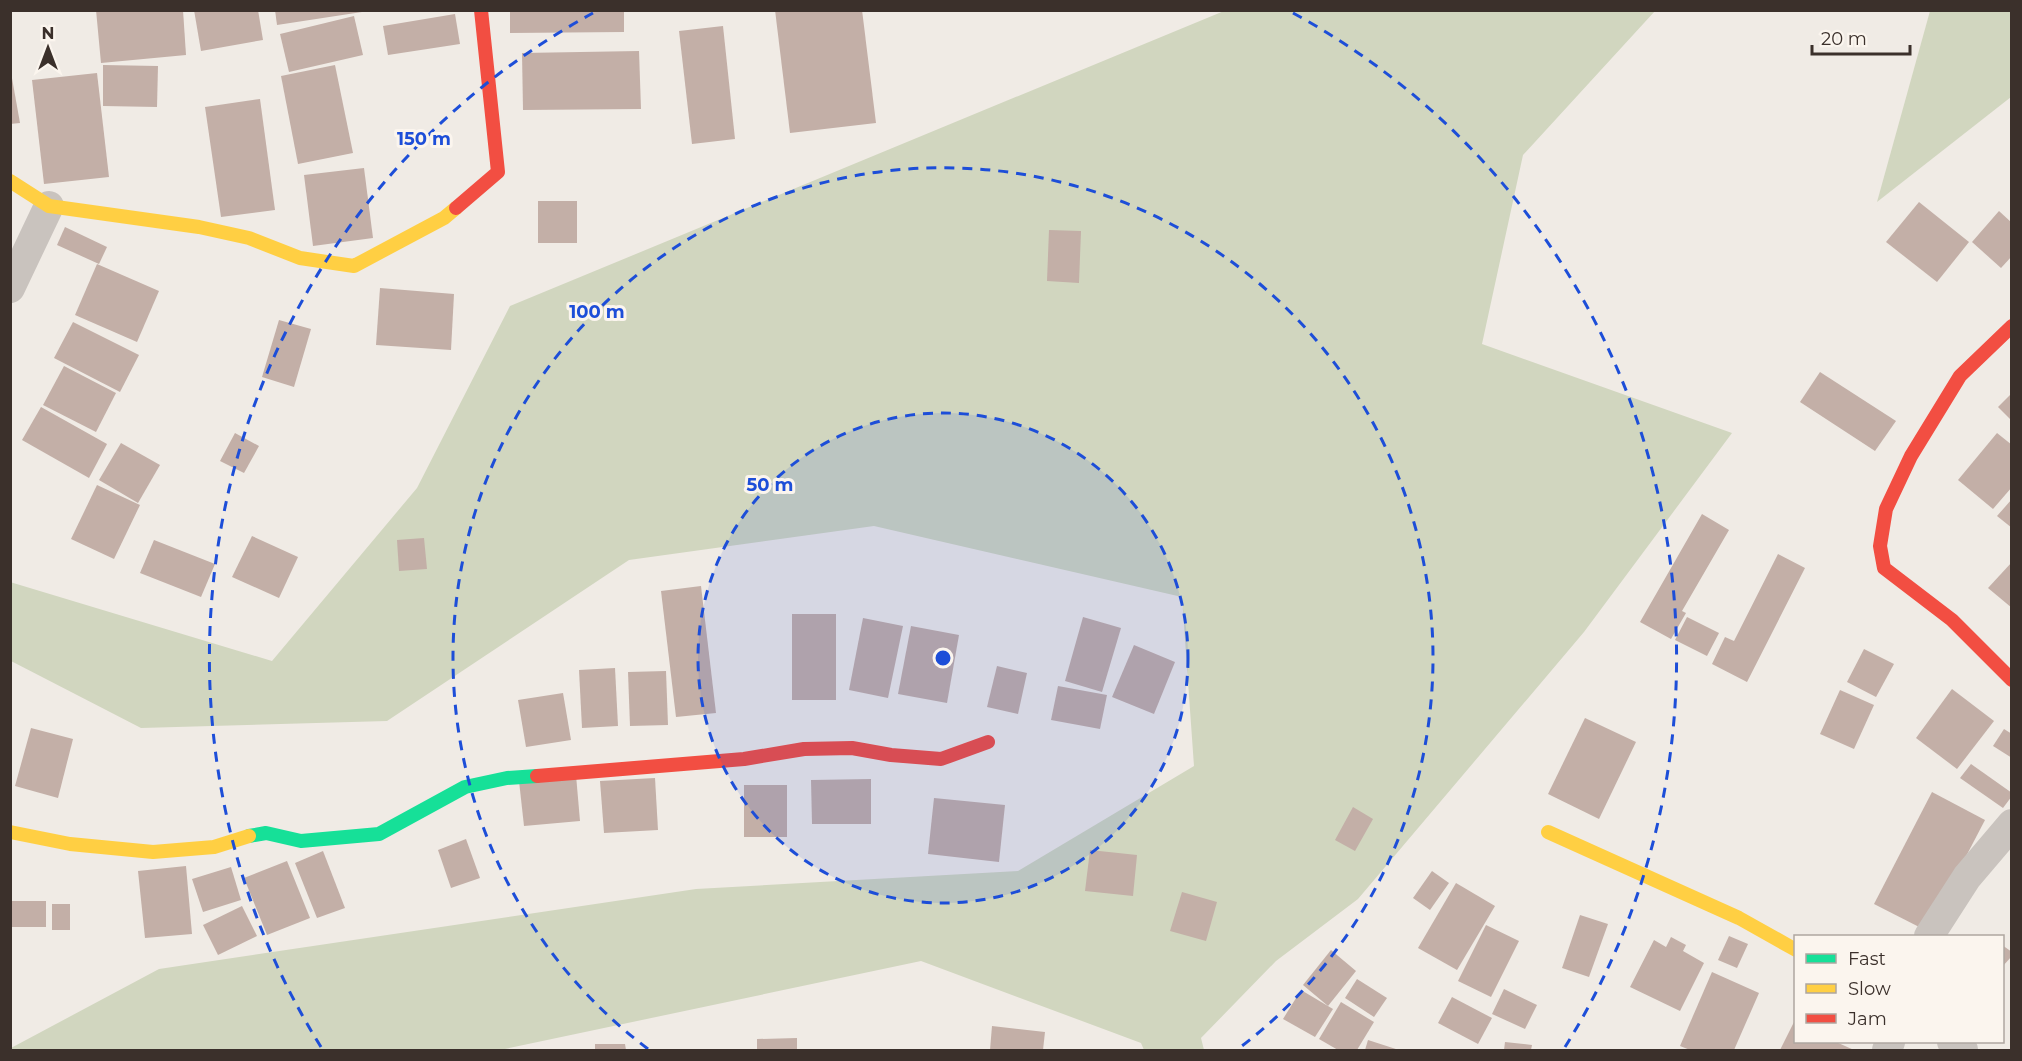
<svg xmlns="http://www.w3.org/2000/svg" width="2022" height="1061" viewBox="0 0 2022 1061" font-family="Montserrat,sans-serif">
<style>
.green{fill:#d1d6bf}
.building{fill:#c3afa7}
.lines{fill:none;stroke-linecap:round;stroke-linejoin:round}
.street{stroke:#c9c3be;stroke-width:30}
.fast{stroke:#16e098;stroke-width:14}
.slow{stroke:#ffcf43;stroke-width:14}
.jam{stroke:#f24e42;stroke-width:14}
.ring{fill:none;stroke:#1d4ed8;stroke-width:3;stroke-dasharray:10 8}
.centre{fill:#1d4ed8;stroke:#fbf5ee;stroke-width:3}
.ring-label{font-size:18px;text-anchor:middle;font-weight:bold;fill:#1d4ed8;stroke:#fbf5ee;stroke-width:6;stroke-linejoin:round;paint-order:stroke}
</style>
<rect width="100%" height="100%" fill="#f0ebe5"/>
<g class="green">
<path d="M1224 11H1655L1523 155 1482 344 1732 433 1584 632 1358 899 1276 961 1201 1038 1204 1050H1144L1141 1043 921 961 500 1050H11V1048L159 969 696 889 1018 871 1194 766 1182 597 874 526 629 560 387 721 141 728 11 661 10 582 272 661 417 488 510 306Z"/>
<path d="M1930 11H2011V97L1877 202Z"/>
</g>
<g class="building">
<path d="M96 10H183L186 55 101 63Z"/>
<path d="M194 10H258L263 40 201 51Z"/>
<path d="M275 10H362V12L277 25Z"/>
<path d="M510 10H624V32L510 33Z"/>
<path d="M775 10H862L876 123 790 133Z"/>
<path d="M455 14 460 44 388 55 383 26Z"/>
<path d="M354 16 363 55 289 72 280 34Z"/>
<path d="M723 26 735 139 692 144 679 31Z"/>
<path d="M639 51 641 109 523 110 522 53Z"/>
<path d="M103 65 158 66 157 107 103 106Z"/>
<path d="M335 65 353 153 298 164 281 76Z"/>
<path d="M10 67 20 123 10 124Z"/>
<path d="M97 73 109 177 44 184 32 80Z"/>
<path d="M260 99 275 210 221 217 205 107Z"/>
<path d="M364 168 373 238 313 246 304 175Z"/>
<rect x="538" y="201" width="39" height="42"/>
<path d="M1919 202 1969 242 1937 282 1886 242Z"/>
<path d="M1999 211 2012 223V256L2001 268 1972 242Z"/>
<path d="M65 227 107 247 99 264 57 245Z"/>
<path d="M1049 230 1081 231 1079 283 1047 281Z"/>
<path d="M97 264 159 291 137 342 75 315Z"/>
<path d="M380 288 454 294 451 350 376 345Z"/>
<path d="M279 320 311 329 294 387 262 377Z"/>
<path d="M73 322 139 355 120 392 54 358Z"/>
<path d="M64 366 116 393 96 432 43 405Z"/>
<path d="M1820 372 1896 421 1875 451 1800 402Z"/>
<path d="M2012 393V421L1998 407Z"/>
<path d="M41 407 107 444 89 478 22 440Z"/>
<path d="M235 433 259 446 244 473 220 461Z"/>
<path d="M1997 433 2012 445V487L1993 509 1958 480Z"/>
<path d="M121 443 160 465 138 503 99 480Z"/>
<path d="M97 485 140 505 114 559 71 539Z"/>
<path d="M2012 499V528L1997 516Z"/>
<path d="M1702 514 1729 530 1682 611 1686 613 1671 639 1640 622Z"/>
<path d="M252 536 298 557 279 598 232 577Z"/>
<path d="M424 538 427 569 399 571 397 540Z"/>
<path d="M154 540 215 564 201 597 140 573Z"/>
<path d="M1778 554 1805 568 1747 682 1712 664 1725 637 1734 641Z"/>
<path d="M2012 562V608L1988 588Z"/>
<path d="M701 586 716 713 676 717 661 591Z"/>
<rect x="792" y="614" width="44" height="86"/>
<path d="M1083 617 1121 628 1102 692 1065 681Z"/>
<path d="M1687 617 1719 633 1707 656 1675 640Z"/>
<path d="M863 618 903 626 888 698 849 690Z"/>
<path d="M911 626 959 635 947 703 898 694Z"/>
<path d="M1134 645 1175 662 1154 714 1112 697Z"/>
<path d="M1864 649 1894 664 1876 697 1847 682Z"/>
<path d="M997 666 1027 673 1018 714 987 707Z"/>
<path d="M615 668 618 726 582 728 579 670Z"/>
<path d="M666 671 668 725 630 726 628 672Z"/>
<path d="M1058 686 1107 695 1100 729 1051 720Z"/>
<path d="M1952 689 1994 721 1957 769 1916 738Z"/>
<path d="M1840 690 1874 705 1854 749 1820 734Z"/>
<path d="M563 693 571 740 526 747 518 700Z"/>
<path d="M1585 718 1636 742 1599 819 1548 794Z"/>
<path d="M31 728 73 739 58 798 15 786Z"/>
<path d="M2004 729 2012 734V758L1993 746Z"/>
<path d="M1971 764 2012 793V796L2003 808 1960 778Z"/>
<path d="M576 775 580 821 524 826 519 781Z"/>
<path d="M655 778 658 830 604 833 600 781Z"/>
<path d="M871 779V824H812L811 780Z"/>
<rect x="744" y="785" width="43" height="52"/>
<path d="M1932 792 1985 820 1927 931 1874 904Z"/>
<path d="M934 798 1005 805 999 862 928 854Z"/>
<path d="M1353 807 1373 819 1355 851 1335 840Z"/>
<path d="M466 839 480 878 451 888 438 850Z"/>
<path d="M1090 850 1137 855 1133 896 1085 891Z"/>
<path d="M323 851 345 908 317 918 295 863Z"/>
<path d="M287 861 310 918 267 935 244 878Z"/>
<path d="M186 866 192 934 145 938 138 871Z"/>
<path d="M231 867 241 900 203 912 192 879Z"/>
<path d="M1432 871 1449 883 1430 910 1413 898Z"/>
<path d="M1456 883 1495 906 1457 970 1418 948Z"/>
<path d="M1182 892 1217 902 1206 941 1170 931Z"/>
<rect x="10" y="901" width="36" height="26"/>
<rect x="52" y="904" width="18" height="26"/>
<path d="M242 906 257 936 218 955 203 925Z"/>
<path d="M1580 915 1608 924 1589 977 1562 968Z"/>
<path d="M1486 925 1519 941 1491 997 1458 981Z"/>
<path d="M1729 936 1748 944 1737 968 1718 960Z"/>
<path d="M1671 937 1686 945 1683 951 1704 963 1680 1011 1630 987 1654 940 1666 947Z"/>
<path d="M2002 945 2012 952V956L2002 967Z"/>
<path d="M1331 950 1356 971 1328 1006 1303 985Z"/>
<path d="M1712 972 1759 993 1734 1050H1690L1680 1046Z"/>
<path d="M1357 979 1387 998 1374 1017 1345 998Z"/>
<path d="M1504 989 1537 1005 1525 1029 1492 1014Z"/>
<path d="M1301 990 1333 1009 1315 1037 1283 1019Z"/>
<path d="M1452 997 1492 1018 1478 1044 1438 1023Z"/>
<path d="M1341 1002 1374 1022 1357 1050H1338L1319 1039Z"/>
<path d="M1794 1022 1796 1023V1042H1836L1854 1050H1780Z"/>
<path d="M992 1026 1045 1032 1043 1050H990Z"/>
<path d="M797 1038V1050H757V1039Z"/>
<path d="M1368 1040 1399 1050H1365Z"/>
<path d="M1505 1042 1532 1045 1531 1050H1504Z"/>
<path d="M595 1044H625L626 1050H595Z"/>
</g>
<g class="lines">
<g class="street">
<path d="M10 288 49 206"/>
<path d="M1929 936 1967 877 2012 824"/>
<path d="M1952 1042 1963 1050"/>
<path d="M1887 1050 1890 1042"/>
</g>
<path class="fast" d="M249 836 266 833 301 841 379 834 465 787 507 778 537 776"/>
<g class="slow">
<path d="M10 181 49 206 199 227 249 238 300 258 354 266 444 218 456 208"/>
<path d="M10 832 70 844 153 852 214 847 249 836"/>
<path d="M1548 832 1739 918 1796 950"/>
</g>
<g class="jam">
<path d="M456 208 498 172 481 10"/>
<path d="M2012 326 1960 376 1911 456 1886 509 1880 546 1884 568 1952 620 2012 680"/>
<path d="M537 776 744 759 804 749 852 748 891 755 941 759 988 742"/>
</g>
</g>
<circle cx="943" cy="658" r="245" fill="#1d4ed8" fill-opacity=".12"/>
<g class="ring">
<circle cx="943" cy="658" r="245"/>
<path d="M648 1049A490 490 0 1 1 1238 1049"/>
<path d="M321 1047A734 734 0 0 1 593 13M1293 13A734 734 0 0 1 1565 1047"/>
</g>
<circle cx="943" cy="658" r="9" class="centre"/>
<g class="ring-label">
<text x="424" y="145">150 m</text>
<text x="597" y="318">100 m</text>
<text x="770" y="491">50 m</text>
</g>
<rect width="2022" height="1061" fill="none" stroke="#3b302b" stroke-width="24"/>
<rect x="1794" y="935" width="210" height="108" fill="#fbf5ee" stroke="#aea6a0" stroke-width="1.5"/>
<rect x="1806" y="954" width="30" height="9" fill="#16e098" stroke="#aea6a0" stroke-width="1.5"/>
<text x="1848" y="965" font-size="18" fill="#3b302b">Fast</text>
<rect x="1806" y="984" width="30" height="9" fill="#ffcf43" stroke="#aea6a0" stroke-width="1.5"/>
<text x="1848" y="995" font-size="18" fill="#3b302b">Slow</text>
<rect x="1806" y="1014" width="30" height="9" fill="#f24e42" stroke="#aea6a0" stroke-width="1.5"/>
<text x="1848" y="1025" font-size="18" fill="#3b302b">Jam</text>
<g transform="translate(48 48)" stroke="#fbf5ee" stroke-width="4.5" paint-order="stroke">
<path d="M0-4.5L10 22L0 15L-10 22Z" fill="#3b302b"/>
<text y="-9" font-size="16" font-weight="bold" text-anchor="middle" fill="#3b302b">N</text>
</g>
<path d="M1812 45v9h98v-9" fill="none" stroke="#3b302b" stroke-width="3"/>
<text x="1821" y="45" font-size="18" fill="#3b302b" stroke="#fbf5ee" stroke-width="4.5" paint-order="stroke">20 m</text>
</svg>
